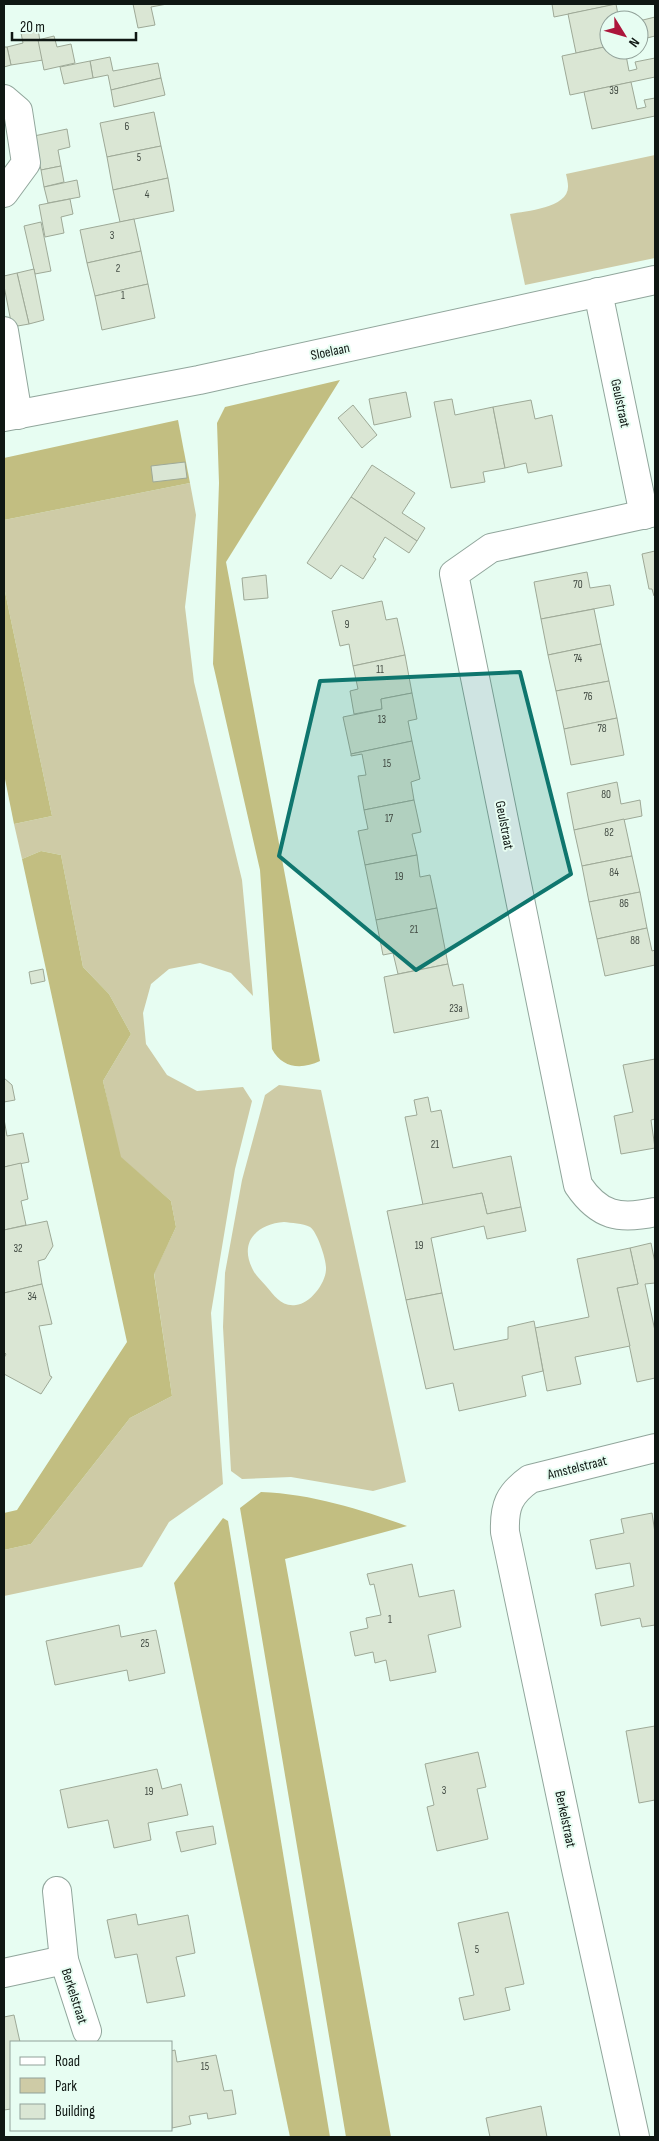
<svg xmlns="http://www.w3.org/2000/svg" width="659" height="2141" viewBox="0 0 659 2141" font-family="'Sofia Sans Condensed',sans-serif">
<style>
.green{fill:#cecba6;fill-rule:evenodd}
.forest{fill:#c2be81}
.building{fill:#dae6d4;stroke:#9ea997}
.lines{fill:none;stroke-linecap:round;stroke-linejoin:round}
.minor-casing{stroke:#91a69c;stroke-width:30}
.minor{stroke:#fff;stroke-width:28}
.marked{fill:#0f766e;fill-opacity:0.2;stroke:#0f766e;stroke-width:4;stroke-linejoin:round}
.labels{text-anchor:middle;stroke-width:4;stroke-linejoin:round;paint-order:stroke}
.number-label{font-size:11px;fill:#424b43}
.street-label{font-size:14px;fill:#0f1713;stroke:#e7fdf2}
</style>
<rect width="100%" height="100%" fill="#e7fdf2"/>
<g class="green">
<path d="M655 155V258L525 285 510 214C526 211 569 208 568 186 568 183 567 178 566 174Z"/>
<path d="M190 483 196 515 185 607 194 682 242 880 253 996 231 973 200 963 169 969 151 984 143 1013 146 1044 167 1075 197 1091 243 1087 252 1101 235 1169 211 1313 223 1484 169 1522 142 1567 4 1596V1550L31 1544 130 1418 172 1396 154 1273 176 1227 171 1201 120 1157 103 1081 131 1034 109 994 83 967 61 855 41 851 22 859 14 824 52 816 4 587V520Z"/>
<path d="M279 1085 321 1090 406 1482 373 1491 291 1477 242 1479 231 1471 223 1327 225 1273 242 1180 265 1095ZM284 1222C291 1223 303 1223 310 1227 317 1231 327 1261 326 1269 326 1283 310 1304 296 1305 281 1307 275 1296 266 1286 261 1280 255 1275 252 1268 239 1241 258 1224 284 1222Z"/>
</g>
<g class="forest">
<path d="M340 380 226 562 320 1061C301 1070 282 1068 272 1049L260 870 213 664 219 483 217 423 225 407Z"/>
<path d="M178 420 190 483 4 520V458Z"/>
<path d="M4 587 52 816 14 824 4 774Z"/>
<path d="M41 851 61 855 83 967 109 994 131 1034 103 1081 121 1157 171 1201 176 1227 154 1274 172 1396 130 1418 31 1544 4 1550V1513L17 1510 127 1342 22 859Z"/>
<path d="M261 1492C312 1494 359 1509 407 1526L285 1559 391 2137H346L240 1508Z"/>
<path d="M223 1518 228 1521 330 2137H290L174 1583Z"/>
</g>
<g class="building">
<path d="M133 4H167L151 7 155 25 138 28Z"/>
<path d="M552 4H617L554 17Z"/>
<path d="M616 4 619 20H609V46L576 53 568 14Z"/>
<path d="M655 17V36L639 40V21Z"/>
<path d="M38 29 43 60 11 65 7 47 23 43 21 33Z"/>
<path d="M54 36 57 47 71 44 75 63 44 70 38 40Z"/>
<path d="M609 46V50H625L629 71 637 69 635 62 655 58V77L570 95 562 56Z"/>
<path d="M4 47H7L11 65 4 67Z"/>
<path d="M110 57 113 71 158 63 161 78 111 90 108 75 93 78 90 61Z"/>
<path d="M90 61 93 78 64 84 60 67Z"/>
<path d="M161 78 165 95 114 107 111 90Z"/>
<path d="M631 82 637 109 646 107 644 100 655 98V116L592 129 584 92Z"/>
<path d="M154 112 161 146 107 157 100 123Z"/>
<path d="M67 129 70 147 58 150 61 166 41 170 34 136Z"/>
<path d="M161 146 168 178 113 190 107 157Z"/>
<path d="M61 166 64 182 44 187 41 170Z"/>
<path d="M168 178 174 211 120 222 113 190Z"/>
<path d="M77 180 80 197 48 203 44 187Z"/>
<path d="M70 199 73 214 61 217 64 233 45 237 39 205Z"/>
<path d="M134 219 141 251 87 263 80 230Z"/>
<path d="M41 222 51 271 35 274 24 226Z"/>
<path d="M141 251 148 284 95 296 87 263Z"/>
<path d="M34 269 44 320 29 324 17 273Z"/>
<path d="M17 273 29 324 12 327 4 286V276Z"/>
<path d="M148 284 155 318 102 330 95 296Z"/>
<path d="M406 392 411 417 374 425 369 399Z"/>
<path d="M452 399 455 415 493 407 505 468 483 472 485 482 451 488 434 402Z"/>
<path d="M531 400 535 419 552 415 562 466 528 473 526 463 505 468 493 407Z"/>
<path d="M353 405 377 435 362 448 338 418Z"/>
<path d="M185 462 187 478 153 482 151 466Z"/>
<path d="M372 465 415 493 402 513 425 528 417 541 351 497Z"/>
<path d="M351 497 417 541 409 553 385 537 373 557 376 559 363 579 341 565 331 579 307 563Z"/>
<path d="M655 551V596H654L652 589H649L642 554Z"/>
<path d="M587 572 590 588 610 585 614 605 541 619 534 582Z"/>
<path d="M266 575 268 598 244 600 242 578Z"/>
<path d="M382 601 386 620 397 618 405 655 353 666 349 644 340 646 332 611Z"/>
<path d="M594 609 601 644 548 655 541 619Z"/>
<path d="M601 644 609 681 556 691 548 655Z"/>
<path d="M405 655 412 693 381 699 382 709 354 714 350 691 358 689 353 666Z"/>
<path d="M609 681 617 718 564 729 556 691Z"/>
<path d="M412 693 417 719 408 721 412 741 351 754 343 717 382 709 381 699Z"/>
<path d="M617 718 624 755 571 765 564 729Z"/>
<path d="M412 741 420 779 411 782 414 800 364 810 358 776 366 775 362 754 351 756V754Z"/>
<path d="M617 782 621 804 640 800 642 816 574 830 567 793Z"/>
<path d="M414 800 421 832 412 834 417 855 365 865 358 831 368 829 364 810Z"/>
<path d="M624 819 632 856 582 866 574 830Z"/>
<path d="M417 855 420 877 430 875 437 908 376 920 365 865Z"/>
<path d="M632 856 640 892 589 902 582 866Z"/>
<path d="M640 892 647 928 597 939 589 902Z"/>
<path d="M437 908 448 964 398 974 393 953 383 955 376 920Z"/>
<path d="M647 928 652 951 655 950V965L605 976 597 939Z"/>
<path d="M448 964 453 986 463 984 469 1018 394 1033 384 977Z"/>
<path d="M43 969 45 981 31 984 29 972Z"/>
<path d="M655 1059V1119L651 1120 655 1148 621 1154 614 1116 633 1112 623 1065Z"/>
<path d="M4 1078 12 1085 15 1100 4 1102Z"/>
<path d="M428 1097 431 1112 441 1110 453 1168 511 1156 521 1207 487 1214 482 1193 423 1205 405 1117 417 1115 414 1100Z"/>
<path d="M4 1119 7 1136 23 1133 29 1162 4 1167Z"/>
<path d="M21 1163 28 1199 21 1201 26 1225 4 1230V1167Z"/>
<path d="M482 1193 487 1214 521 1207 526 1231 487 1239 484 1226 431 1238 442 1293 406 1300 387 1211Z"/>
<path d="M47 1221 53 1246 45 1259 38 1261 42 1284 4 1293V1230Z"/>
<path d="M651 1243 655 1263V1283L645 1284 655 1331V1378L637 1382 617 1288 638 1284 630 1248Z"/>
<path d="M630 1248 638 1284 617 1288 630 1346 575 1357 581 1384 547 1391 535 1328 589 1317 577 1259Z"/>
<path d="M42 1284 52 1324 39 1326 50 1376 52 1377 41 1394 4 1374V1358L6 1354 4 1352V1293Z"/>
<path d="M442 1293 454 1350 508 1339V1327L534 1321 543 1371 522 1376 526 1396 459 1411 453 1383 426 1389 406 1300Z"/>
<path d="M652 1513 655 1533V1625L642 1627 640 1618 601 1626 595 1594 634 1586 630 1563 596 1569 590 1540 624 1533 621 1519Z"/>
<path d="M412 1564 419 1597 454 1590 461 1627 428 1635 436 1672 390 1681 386 1660 375 1663 373 1652 355 1656 350 1632 368 1628 366 1618 381 1615 374 1584 370 1585 367 1574Z"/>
<path d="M119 1625 121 1637 156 1630 165 1673 129 1681 127 1670 55 1685 46 1641Z"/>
<path d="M655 1726V1800L639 1803 626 1731Z"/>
<path d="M478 1752 486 1787 477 1789 488 1839 437 1851 427 1807 434 1805 425 1764Z"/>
<path d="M157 1769 162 1789 181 1784 188 1815 148 1823 151 1840 114 1848 108 1820 68 1828 60 1790Z"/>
<path d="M213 1826 216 1844 181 1852 176 1832Z"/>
<path d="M508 1912 524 1984 505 1988 510 2010 464 2020 459 1998 474 1995 458 1923Z"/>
<path d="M136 1914 138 1925 188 1915 195 1953 176 1957 185 1996 147 2003 137 1954 115 1958 107 1920Z"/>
<path d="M14 2015 20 2042H11V2109L4 2110V2017Z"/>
<path d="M175 2050 177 2062 216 2055 224 2091 232 2090 236 2114 208 2119 207 2113 189 2116 191 2124 172 2128 171 2051Z"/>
<path d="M541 2106 547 2137H490L486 2118Z"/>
</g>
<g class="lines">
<defs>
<g id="minor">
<path d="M4 99 18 111 26 163 4 193"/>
<path d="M598 292 644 515"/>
<path d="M4 331 18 415"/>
<path d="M4 417 199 380 655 280"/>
<path d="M655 512 491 548 454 574 578 1185C599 1216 619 1220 655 1212"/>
<path d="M57 1891 64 1960 87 2031"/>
<path d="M4 1973 64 1960"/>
<path d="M635 2137 576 1869 505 1532C504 1506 509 1494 530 1479L655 1448"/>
</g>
</defs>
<use href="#minor" class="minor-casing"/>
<use href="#minor" class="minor"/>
</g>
<path class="marked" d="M520 672 571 874 416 970 279 856 320 681Z"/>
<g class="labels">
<g class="number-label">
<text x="614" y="94">39</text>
<text x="127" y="130">6</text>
<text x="139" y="161">5</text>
<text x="147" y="198">4</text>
<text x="112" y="239">3</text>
<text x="118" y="272">2</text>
<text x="123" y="299">1</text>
<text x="578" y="588">70</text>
<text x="347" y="628">9</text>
<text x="578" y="662">74</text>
<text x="380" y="673">11</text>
<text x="588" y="700">76</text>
<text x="382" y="723">13</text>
<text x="602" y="732">78</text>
<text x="387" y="767">15</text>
<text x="606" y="798">80</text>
<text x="389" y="822">17</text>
<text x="609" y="836">82</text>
<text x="614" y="876">84</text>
<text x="399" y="880">19</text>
<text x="624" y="907">86</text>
<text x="414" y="933">21</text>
<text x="635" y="944">88</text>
<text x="456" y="1012">23a</text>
<text x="435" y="1148">21</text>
<text x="419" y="1249">19</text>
<text x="18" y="1252">32</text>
<text x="32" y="1300">34</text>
<text x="390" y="1623">1</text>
<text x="145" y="1647">25</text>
<text x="444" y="1794">3</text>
<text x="149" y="1795">19</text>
<text x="477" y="1953">5</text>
<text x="205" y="2070">15</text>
</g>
<g class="street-label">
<text transform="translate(330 351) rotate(-12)" y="5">Sloelaan</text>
<text transform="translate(621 403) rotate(78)" y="5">Geulstraat</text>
<text transform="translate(505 825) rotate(79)" y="5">Geulstraat</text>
<text transform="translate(577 1467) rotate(-14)" y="5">Amstelstraat</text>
<text transform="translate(566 1819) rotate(78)" y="5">Berkelstraat</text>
<text transform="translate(75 1996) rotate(72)" y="5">Berkelstraat</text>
</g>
</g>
<rect width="659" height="2141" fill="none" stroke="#0f1713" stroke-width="10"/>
<rect x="10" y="2041" width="162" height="90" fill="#e7fdf2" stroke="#91a199"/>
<rect x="20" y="2057" width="25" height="8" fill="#ffffff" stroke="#91a199"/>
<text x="55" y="2066" font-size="15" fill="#0f1713">Road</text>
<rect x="20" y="2078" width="25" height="15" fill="#cecba6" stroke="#91a199"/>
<text x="55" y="2091" font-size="15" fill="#0f1713">Park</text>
<rect x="20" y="2104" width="25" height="15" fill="#dae6d4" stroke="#91a199"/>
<text x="55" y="2116" font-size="15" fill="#0f1713">Building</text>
<g transform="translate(624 35) rotate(127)"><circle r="24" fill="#e7fdf2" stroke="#91a199"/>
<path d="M0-4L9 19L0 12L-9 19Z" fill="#ac163b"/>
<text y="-8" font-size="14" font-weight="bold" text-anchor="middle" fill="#0f1713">N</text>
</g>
<path d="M12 32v8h124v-8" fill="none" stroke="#0f1713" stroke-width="2.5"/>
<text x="20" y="32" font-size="15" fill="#0f1713" stroke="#e7fdf2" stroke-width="4" paint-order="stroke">20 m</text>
</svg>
